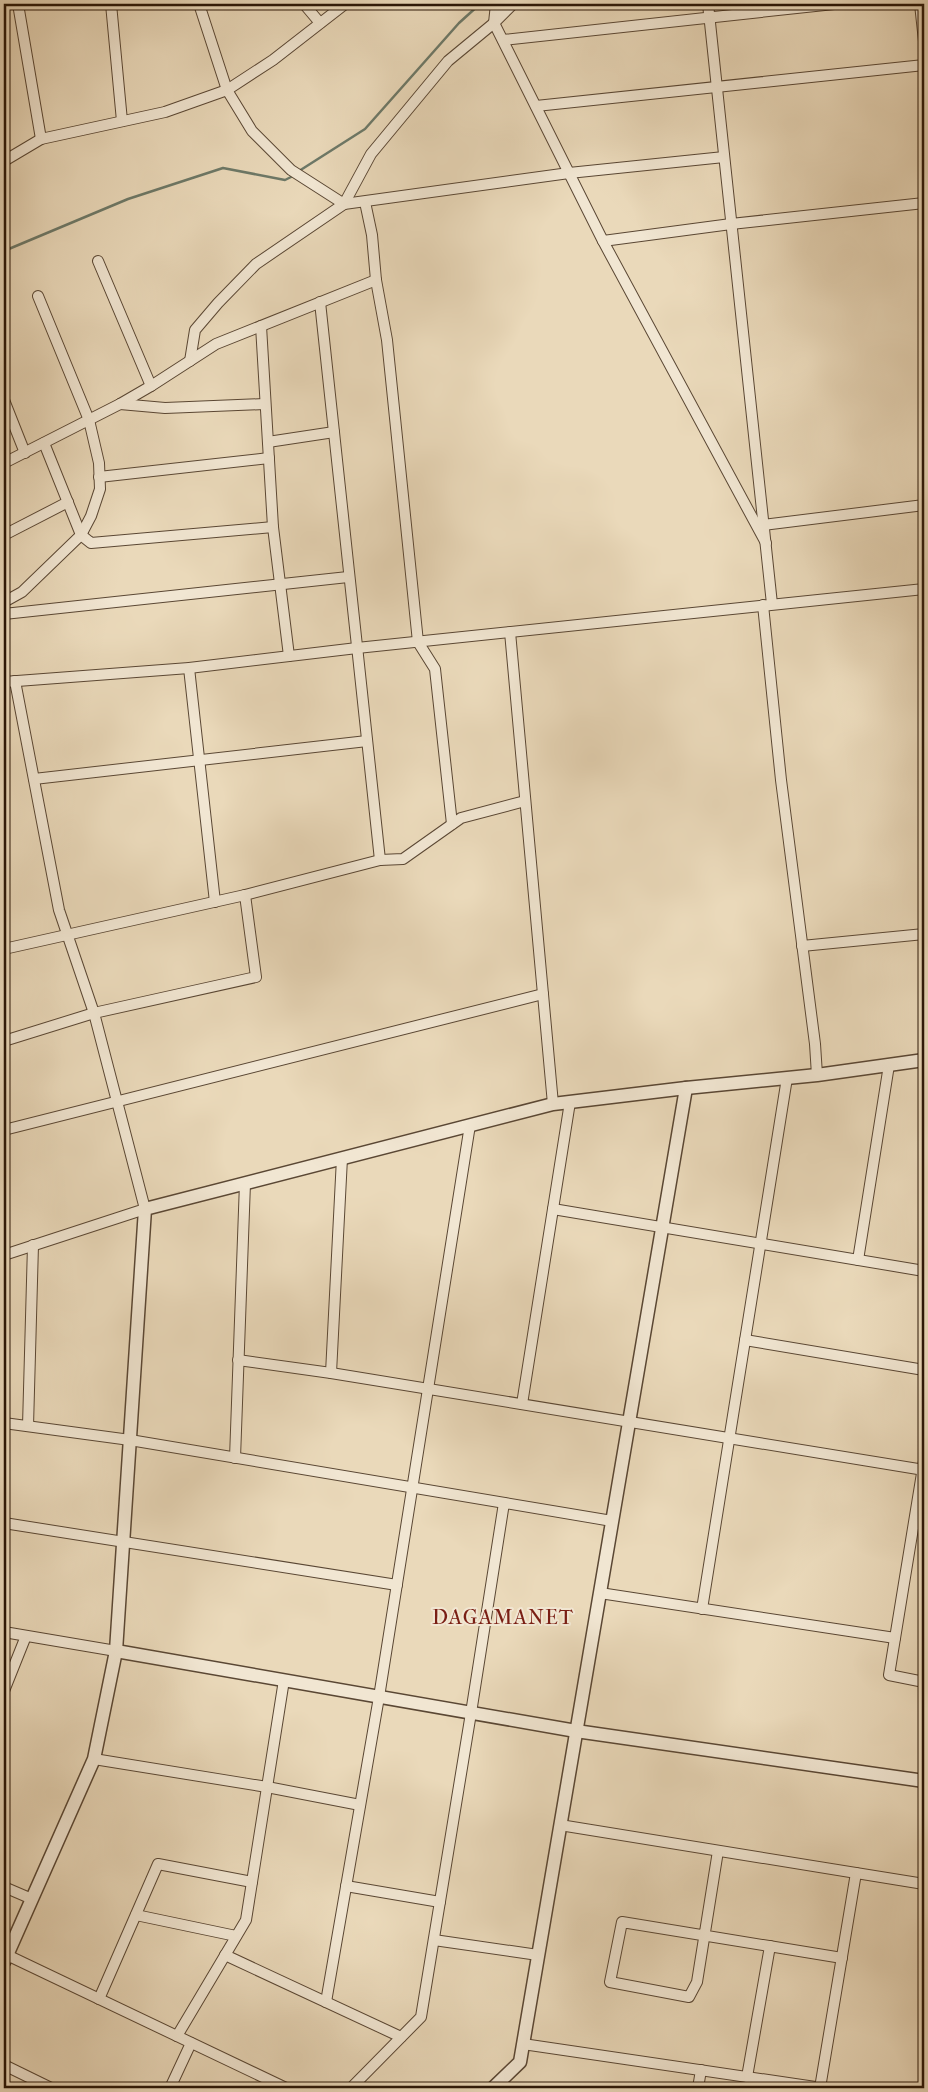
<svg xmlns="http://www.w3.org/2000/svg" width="928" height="2092" viewBox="0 0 928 2092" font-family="'IM FELL French Canon',serif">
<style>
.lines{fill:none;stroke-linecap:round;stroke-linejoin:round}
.stream{stroke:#6d7968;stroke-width:2.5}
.minor-casing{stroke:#5a4734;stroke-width:12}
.tertiary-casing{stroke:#5a4734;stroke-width:15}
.minor{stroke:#f1e6d2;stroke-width:10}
.tertiary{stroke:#f1e6d2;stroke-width:12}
.labels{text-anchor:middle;stroke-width:4;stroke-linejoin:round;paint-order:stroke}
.quarter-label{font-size:21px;letter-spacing:1px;fill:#7a1f14;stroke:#f1e6d2}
</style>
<rect width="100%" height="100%" fill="#ead9ba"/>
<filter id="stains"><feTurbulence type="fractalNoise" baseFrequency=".004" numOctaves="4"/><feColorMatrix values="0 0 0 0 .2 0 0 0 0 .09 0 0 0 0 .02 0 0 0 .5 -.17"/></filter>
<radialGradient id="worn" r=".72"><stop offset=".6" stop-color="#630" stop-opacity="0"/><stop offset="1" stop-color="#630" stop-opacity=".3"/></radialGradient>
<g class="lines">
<g class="stream">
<path d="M299 171 365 129 459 23 480 4"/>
<path d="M4 251 128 199 223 168 285 180 293 176"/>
</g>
<defs>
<g id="minor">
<path d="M18 4 41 139"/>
<path d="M111 4 122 121"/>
<path d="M199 4 227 90 252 131 291 170 344 204 569 173 724 157"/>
<path d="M304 4 320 23"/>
<path d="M496 4 494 23 603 241 766 543"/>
<path d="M708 4 772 604"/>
<path d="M920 4 924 41"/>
<path d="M503 40 834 4"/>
<path d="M536 106 924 65"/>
<path d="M4 161 41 139 165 112 227 90 273 60 345 4"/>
<path d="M365 202 372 235 376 280 387 340 418 642 435 669 452 824"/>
<path d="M603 241 731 224 924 203"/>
<path d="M98 261 151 386"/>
<path d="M320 302 380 860"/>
<path d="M261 326 273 527 289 656"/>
<path d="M190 361 195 330 218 303 256 264 344 204 371 154 448 61 494 23 513 4"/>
<path d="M4 400 25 453"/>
<path d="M120 404 165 408 264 404"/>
<path d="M268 442 334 432"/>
<path d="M44 443 81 535 91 543 273 527"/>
<path d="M4 463 120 404 151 386 216 344 376 280"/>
<path d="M99 477 269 458"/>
<path d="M763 525 924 505"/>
<path d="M4 535 68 502"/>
<path d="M4 602 22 592 81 535 91 516 100 489 99 463 89 420 38 296"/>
<path d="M763 605 781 780 815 1044 817 1075"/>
<path d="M4 614 348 577"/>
<path d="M510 632 553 1104"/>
<path d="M189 668 215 902"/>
<path d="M4 682 189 668 357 648 924 589"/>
<path d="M34 779 367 741"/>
<path d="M802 946 924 934"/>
<path d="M4 949 245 895 380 860 403 859 461 818 525 801"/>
<path d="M4 1041 94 1013 256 977 245 895"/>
<path d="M4 1130 543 994"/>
<path d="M553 1209 924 1271"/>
<path d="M4 1255 145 1209 94 1013 59 910 15 681"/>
<path d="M858 1260 889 1065"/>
<path d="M745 1340 924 1370"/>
<path d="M238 1360 331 1373 924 1470"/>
<path d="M331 1373 342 1158"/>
<path d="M522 1404 570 1102"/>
<path d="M4 1423 130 1440 612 1521"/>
<path d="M28 1426 33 1245"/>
<path d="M235 1458 245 1183"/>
<path d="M924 1461 889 1675 924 1682"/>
<path d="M4 1523 397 1585"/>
<path d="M600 1593 895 1638"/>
<path d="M702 1609 787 1078"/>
<path d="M4 1632 116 1651"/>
<path d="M4 1691 26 1636"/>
<path d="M94 1759 267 1787 360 1805"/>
<path d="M560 1825 924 1884"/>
<path d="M718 1851 697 1982 689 1997 610 1982 622 1922 842 1958"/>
<path d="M346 1886 440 1902"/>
<path d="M4 1887 32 1899"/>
<path d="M136 1915 236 1936"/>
<path d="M434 1940 538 1955"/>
<path d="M7 1955 286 2088"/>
<path d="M225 1955 401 2037"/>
<path d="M99 1999 158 1864 252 1882"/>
<path d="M326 2002 379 1697 470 1125"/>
<path d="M177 2036 246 1920 284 1680"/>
<path d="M523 2044 822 2088"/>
<path d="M4 2065 51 2088"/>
<path d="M747 2077 770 1946"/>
<path d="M170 2088 191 2043"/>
<path d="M351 2088 421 2017 471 1713 504 1503"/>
<path d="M698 2088 701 2070"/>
<path d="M820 2088 856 1873"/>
</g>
<g id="tertiary">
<path d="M116 1651 576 1731 924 1781"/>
<path d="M4 1962 94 1759 116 1651 145 1209 553 1104 686 1088 817 1075 924 1060"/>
<path d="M493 2088 520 2062 686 1088"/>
</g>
</defs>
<use href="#minor" class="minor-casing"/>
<use href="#tertiary" class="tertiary-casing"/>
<use href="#minor" class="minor"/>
<use href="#tertiary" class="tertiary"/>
</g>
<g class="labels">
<g class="quarter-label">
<text x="503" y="1624">DAGAMANET</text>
</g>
</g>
<rect width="928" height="2092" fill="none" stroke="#ead9ba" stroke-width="20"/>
<rect x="5" y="5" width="918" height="2082" fill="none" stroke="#2a1607" stroke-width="2.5"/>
<rect x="10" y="10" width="908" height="2072" fill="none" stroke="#2a1607"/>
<rect width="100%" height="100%" filter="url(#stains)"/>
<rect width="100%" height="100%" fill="url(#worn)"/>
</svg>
